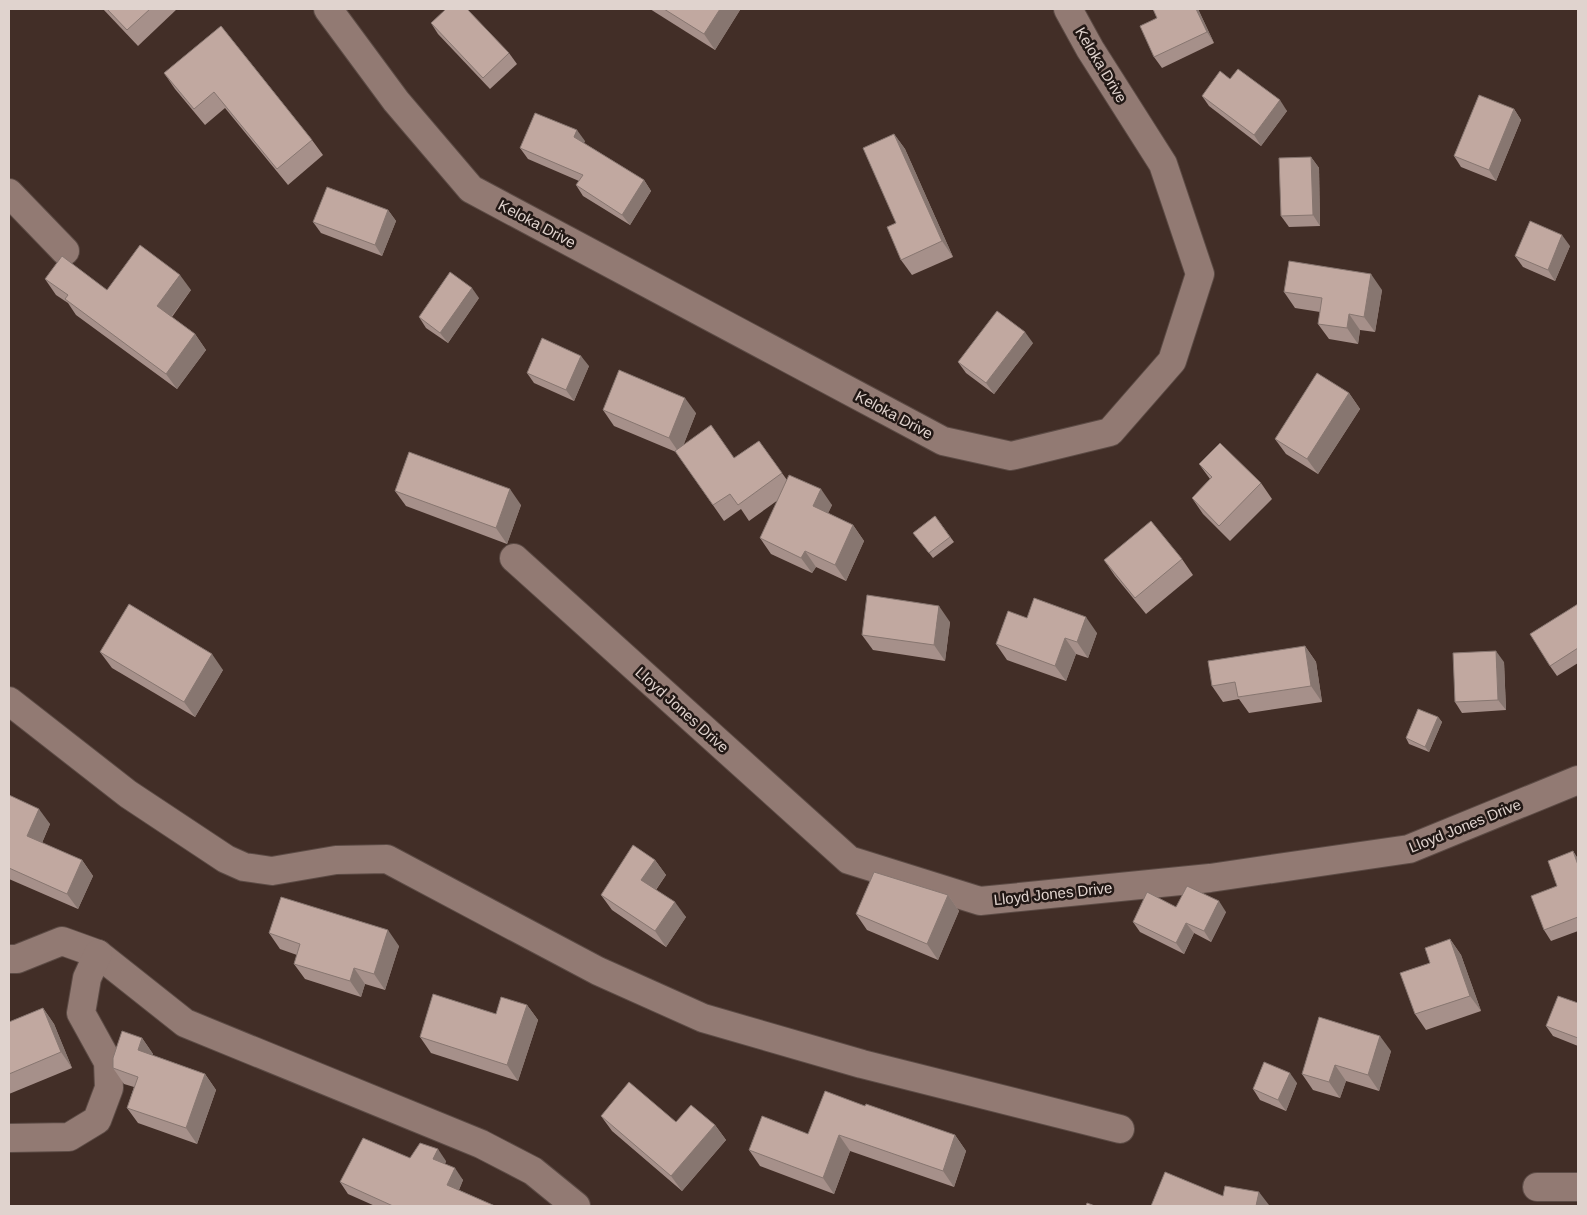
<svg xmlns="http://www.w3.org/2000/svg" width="1587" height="1215" viewBox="0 0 1587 1215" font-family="Arial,sans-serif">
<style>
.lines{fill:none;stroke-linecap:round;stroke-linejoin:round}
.minor-casing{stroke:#5c4b45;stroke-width:30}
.minor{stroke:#927a73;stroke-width:28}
.wall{fill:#a6908a}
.shaded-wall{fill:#877670}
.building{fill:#c1a8a0;stroke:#877670}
.labels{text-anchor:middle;stroke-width:5;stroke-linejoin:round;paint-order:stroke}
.street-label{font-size:15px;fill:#e0d3ce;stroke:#221815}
</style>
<rect width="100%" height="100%" fill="#422e27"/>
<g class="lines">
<defs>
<g id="minor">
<path d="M328 9 396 101 471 189 943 441 1011 456 1110 432 1172 361 1200 274 1163 164 1090 49 1068 9"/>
<path d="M9 193 65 251"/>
<path d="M514 558 849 860 980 901 1210 878 1409 849 1578 780"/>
<path d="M9 701 128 794 226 859 244 867 272 871 336 860 387 859 598 971 703 1018 862 1064 1120 1129"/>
<path d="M9 959H17L62 941 98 954 185 1023 481 1144 533 1171 576 1206"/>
<path d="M9 1138 69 1137 97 1120 109 1088 108 1062 81 1013 87 978 98 954"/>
<path d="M1537 1187H1578"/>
</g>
</defs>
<use href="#minor" class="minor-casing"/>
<use href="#minor" class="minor"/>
</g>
<g class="wall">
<path d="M103 9H177L138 46Z"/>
<path d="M650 9H739L740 10 715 50Z"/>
<path d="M1153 9H1198L1214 43 1162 68 1154 57 1157 18Z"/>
<path d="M431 23 509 53 517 64 490 89 438 34Z"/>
<path d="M221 26 312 140 323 155 288 185 225 108 205 125 175 89 164 73Z"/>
<path d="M1230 79 1287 111 1261 146 1209 106 1202 96Z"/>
<path d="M1514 109 1521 120 1496 181 1461 167 1454 156Z"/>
<path d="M894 134 905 149 953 257 912 275 901 260 896 223Z"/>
<path d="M585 141 584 143 644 180 651 191 630 225 583 196 576 185 579 181 528 159 520 148Z"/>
<path d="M1311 157 1319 168 1320 226 1289 227 1281 216Z"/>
<path d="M388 210 396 221 382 256 321 233 313 222Z"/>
<path d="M1570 246 1555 281 1523 267 1515 256Z"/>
<path d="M45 279 107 290H191L172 317 195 334 206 350 177 389 76 315 68 303 56 295Z"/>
<path d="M1382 290 1375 332 1360 330 1358 344 1329 339 1318 324 1320 312 1295 308 1284 292Z"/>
<path d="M479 298 448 343 426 328 419 317Z"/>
<path d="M1033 343 994 394 966 373 958 362Z"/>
<path d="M589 366 574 401 534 383 527 373Z"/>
<path d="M1349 393 1360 409 1318 474 1286 454 1275 439Z"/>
<path d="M603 410 696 413 683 446 734 458 759 441 787 480 832 505 828 513 853 525 864 541 846 581 816 567 812 573 771 554 760 538 778 500 749 521 741 509 724 521 676 452 614 426Z"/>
<path d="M1199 464 1261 483 1272 499 1230 541 1203 514 1192 498 1210 479Z"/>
<path d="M395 491 521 505 507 544 406 506Z"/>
<path d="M935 516 954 542 933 558 913 533Z"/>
<path d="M1182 559 1193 575 1146 614 1115 576 1104 560Z"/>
<path d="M1578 604V663L1557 676 1550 666Z"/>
<path d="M1027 618 1097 633 1088 658 1076 654 1066 681 1007 660 996 644Z"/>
<path d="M950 622 945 661 873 650 862 635Z"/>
<path d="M1305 646 1316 662 1322 702 1249 713 1239 699 1223 702 1212 686Z"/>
<path d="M100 652 223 670 195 717 112 668Z"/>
<path d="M1504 662 1506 710 1462 713 1455 702Z"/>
<path d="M1438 717 1442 722 1429 752 1409 744 1406 738Z"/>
<path d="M9 795 50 824 42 843 82 860 93 876 78 909 9 879Z"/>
<path d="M1573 851 1578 859V931L1551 941 1544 930 1557 886Z"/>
<path d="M655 860 666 875 656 890 686 917 666 947 612 910 601 895Z"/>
<path d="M948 895 959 911 938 960 867 930 856 914Z"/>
<path d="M1176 907 1226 912 1211 942 1194 933 1184 954 1140 932 1133 922Z"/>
<path d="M269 933 399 946 385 990 365 984 361 997 305 979 294 964 297 955 280 949Z"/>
<path d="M1450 939 1461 955 1481 1011 1426 1030 1415 1014 1430 963Z"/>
<path d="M1578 1003V1046L1553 1036 1546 1026Z"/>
<path d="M527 1005 538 1020 518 1081 431 1053 420 1037Z"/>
<path d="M43 1008 54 1024 72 1068 9 1094V1022Z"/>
<path d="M142 1038 153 1054 152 1055 205 1074 216 1090 197 1144 138 1123 127 1108 134 1087 124 1084 113 1068Z"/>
<path d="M1391 1051 1379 1091 1346 1081 1340 1098 1313 1090 1302 1074Z"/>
<path d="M1297 1083 1286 1111 1260 1100 1253 1089Z"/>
<path d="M865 1106 955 1135 966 1151 954 1187 850 1151 834 1194 760 1166 749 1150 808 1134Z"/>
<path d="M601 1116 676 1122 715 1125 726 1140 682 1191 612 1131Z"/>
<path d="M446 1161 445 1164 463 1180 459 1190 495 1206H375L348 1194 340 1182Z"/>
</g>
<g class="shaded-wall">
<path d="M720 9H739L740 10 715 50 704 34Z"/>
<path d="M1196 9H1198L1214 43 1207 32Z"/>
<path d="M1280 100 1287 111 1261 146 1254 135Z"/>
<path d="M1514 109 1521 120 1496 181 1489 170Z"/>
<path d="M577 130 585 141 582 147 574 137Z"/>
<path d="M894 134 905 149 953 257 942 241Z"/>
<path d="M1311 157 1319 168 1320 226 1313 215Z"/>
<path d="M644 180 651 191 630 225 622 215Z"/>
<path d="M388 210 396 221 382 256 375 245Z"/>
<path d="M1562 235 1570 246 1555 281 1548 270Z"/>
<path d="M1371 274 1382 290 1375 332 1364 317Z"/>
<path d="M180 275 191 290 168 321 157 306Z"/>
<path d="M472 288 479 298 448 343 440 333Z"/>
<path d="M1349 314 1360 330 1358 344 1347 328Z"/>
<path d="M1025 332 1033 343 994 394 986 383Z"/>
<path d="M195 334 206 350 177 389 166 374Z"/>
<path d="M581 356 589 366 574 401 566 390Z"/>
<path d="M1349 393 1360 409 1318 474 1307 459Z"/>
<path d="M685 398 696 413 680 454 669 438Z"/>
<path d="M510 489 521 505 507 544 496 528Z"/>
<path d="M821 489 832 505 824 522 813 506Z"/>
<path d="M853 525 864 541 846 581 835 565Z"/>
<path d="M805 551 816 567 812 573 801 558Z"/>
<path d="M939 606 950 622 945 661 934 645Z"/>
<path d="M1086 617 1097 633 1088 658 1077 642Z"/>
<path d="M1065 638 1076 654 1066 681 1055 666Z"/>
<path d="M1305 646 1316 662 1322 702 1311 686Z"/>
<path d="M1496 651 1504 662 1506 710 1498 700Z"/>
<path d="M212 654 223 670 195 717 184 702Z"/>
<path d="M1438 717 1442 722 1429 752 1425 747Z"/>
<path d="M39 809 50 824 38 852 27 836Z"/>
<path d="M1573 851 1578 859V865Z"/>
<path d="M82 860 93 876 78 909 67 894Z"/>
<path d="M655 860 666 875 652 895 641 880Z"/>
<path d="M948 895 959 911 938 960 927 944Z"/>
<path d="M1219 901 1226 912 1211 942 1204 931Z"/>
<path d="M675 902 686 917 666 947 655 931Z"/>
<path d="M1186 923 1194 933 1184 954 1176 943Z"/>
<path d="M388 930 399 946 385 990 374 974Z"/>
<path d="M1450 939 1461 955 1481 1011 1470 996Z"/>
<path d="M354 968 365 984 361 997 350 981Z"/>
<path d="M527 1005 538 1020 518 1081 507 1065Z"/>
<path d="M43 1008 54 1024 72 1068 61 1052Z"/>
<path d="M1380 1036 1391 1051 1379 1091 1368 1075Z"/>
<path d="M142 1038 153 1054 149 1066 138 1050Z"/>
<path d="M1335 1065 1346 1081 1340 1098 1329 1082Z"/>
<path d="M1290 1073 1297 1083 1286 1111 1278 1100Z"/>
<path d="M205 1074 216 1090 197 1144 186 1128Z"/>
<path d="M715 1125 726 1140 682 1191 671 1176Z"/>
<path d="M839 1135 850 1151 834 1194 823 1178Z"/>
<path d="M955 1135 966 1151 954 1187 943 1171Z"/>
<path d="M438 1149 446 1161 442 1171 433 1159Z"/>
<path d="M455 1168 463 1180 456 1197 447 1185Z"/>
<path d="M1259 1192 1269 1205V1206H1256Z"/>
</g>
<g class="building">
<path d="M107 9H150L127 30Z"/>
<path d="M446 9H467L509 53 483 78 431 23Z"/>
<path d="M664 9H720L704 34Z"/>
<path d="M1153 9H1196L1207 32 1154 57 1140 26 1157 18Z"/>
<path d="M221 26 312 140 277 169 214 92 194 109 164 73Z"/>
<path d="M1238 69 1280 100 1254 135 1202 96 1220 71 1230 79Z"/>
<path d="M1479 95 1514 109 1489 170 1454 156Z"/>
<path d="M535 113 577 130 574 137 644 180 622 215 576 185 583 175 520 148Z"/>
<path d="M894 134 942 241 901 260 887 227 896 223 863 148Z"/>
<path d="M1311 157 1313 215 1281 216 1279 158Z"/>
<path d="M327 187 388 210 375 245 313 222Z"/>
<path d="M1530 221 1562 235 1548 270 1515 256Z"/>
<path d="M140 245 180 275 157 306 195 334 166 374 65 299 68 295 45 279 62 256 107 290Z"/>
<path d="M1289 261 1371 274 1364 317 1349 314 1347 328 1318 324 1322 298 1284 292Z"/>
<path d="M450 272 472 288 440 333 419 317Z"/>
<path d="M997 311 1025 332 986 383 958 362Z"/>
<path d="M542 338 581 356 566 390 527 373Z"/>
<path d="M619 370 685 398 669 438 603 410Z"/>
<path d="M1317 373 1349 393 1307 459 1275 439Z"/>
<path d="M711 425 734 458 759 441 782 473 738 505 730 494 713 505 675 451Z"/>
<path d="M1220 443 1261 483 1219 526 1192 498 1212 477 1199 464Z"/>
<path d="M409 452 510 489 496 528 395 491Z"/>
<path d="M789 475 821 489 813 506 853 525 835 565 805 551 801 558 760 538Z"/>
<path d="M935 516 950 537 929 553 913 533Z"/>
<path d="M1151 521 1182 559 1135 598 1104 560Z"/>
<path d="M867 595 939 606 934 645 862 635Z"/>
<path d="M1034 598 1086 617 1077 642 1065 638 1055 666 996 644 1008 611 1027 618Z"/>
<path d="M129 604 212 654 184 702 100 652Z"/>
<path d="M1578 604V648L1550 666 1530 634Z"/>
<path d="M1305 646 1311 686 1238 697 1235 682 1212 686 1208 661Z"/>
<path d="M1496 651 1498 700 1455 702 1453 653Z"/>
<path d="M1418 709 1438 717 1425 747 1406 738Z"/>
<path d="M9 795 39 809 27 836 82 860 67 894 9 868Z"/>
<path d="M633 845 655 860 641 880 675 902 655 931 601 895Z"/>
<path d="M1573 851 1578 865V917L1544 930 1531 896 1557 886 1548 861Z"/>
<path d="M874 872 948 895 927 944 856 914Z"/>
<path d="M1187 886 1219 901 1204 931 1186 923 1176 943 1133 922 1147 892 1176 907Z"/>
<path d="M281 897 388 930 374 974 354 968 350 981 294 964 300 944 269 933Z"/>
<path d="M1450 939 1470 996 1415 1014 1400 973 1430 963 1425 948Z"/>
<path d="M433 994 496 1014 501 997 527 1005 507 1065 420 1037Z"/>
<path d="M1558 996 1578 1003V1038L1546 1026Z"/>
<path d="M43 1008 61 1052 9 1074V1022Z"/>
<path d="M1319 1017 1380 1036 1368 1075 1335 1065 1329 1082 1302 1074Z"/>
<path d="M122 1031 142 1038 138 1050 205 1074 186 1128 127 1108 138 1077 113 1068V1058Z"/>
<path d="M1264 1062 1290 1073 1278 1100 1253 1089Z"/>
<path d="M629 1082 676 1122 691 1105 715 1125 671 1176 601 1116Z"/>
<path d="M825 1091 865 1106 866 1104 955 1135 943 1171 839 1135 823 1178 749 1150 762 1116 808 1134Z"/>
<path d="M363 1138 410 1158 420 1143 438 1149 433 1159 455 1168 447 1185 495 1206H393L340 1182Z"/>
<path d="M1165 1172 1223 1196 1225 1186 1259 1192 1256 1206H1151Z"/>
<path d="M1087 1203 1095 1206H1086Z"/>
</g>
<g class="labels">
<g class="street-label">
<text transform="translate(1101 65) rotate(59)" y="5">Keloka Drive</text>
<text transform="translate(537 224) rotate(28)" y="5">Keloka Drive</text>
<text transform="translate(894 415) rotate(28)" y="5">Keloka Drive</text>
<text transform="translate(682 710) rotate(42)" y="5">Lloyd Jones Drive</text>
<text transform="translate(1465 826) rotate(-22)" y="5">Lloyd Jones Drive</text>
<text transform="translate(1053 894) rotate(-6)" y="5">Lloyd Jones Drive</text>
</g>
</g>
<rect width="1587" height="1215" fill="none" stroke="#e0d3ce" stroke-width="20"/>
</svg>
